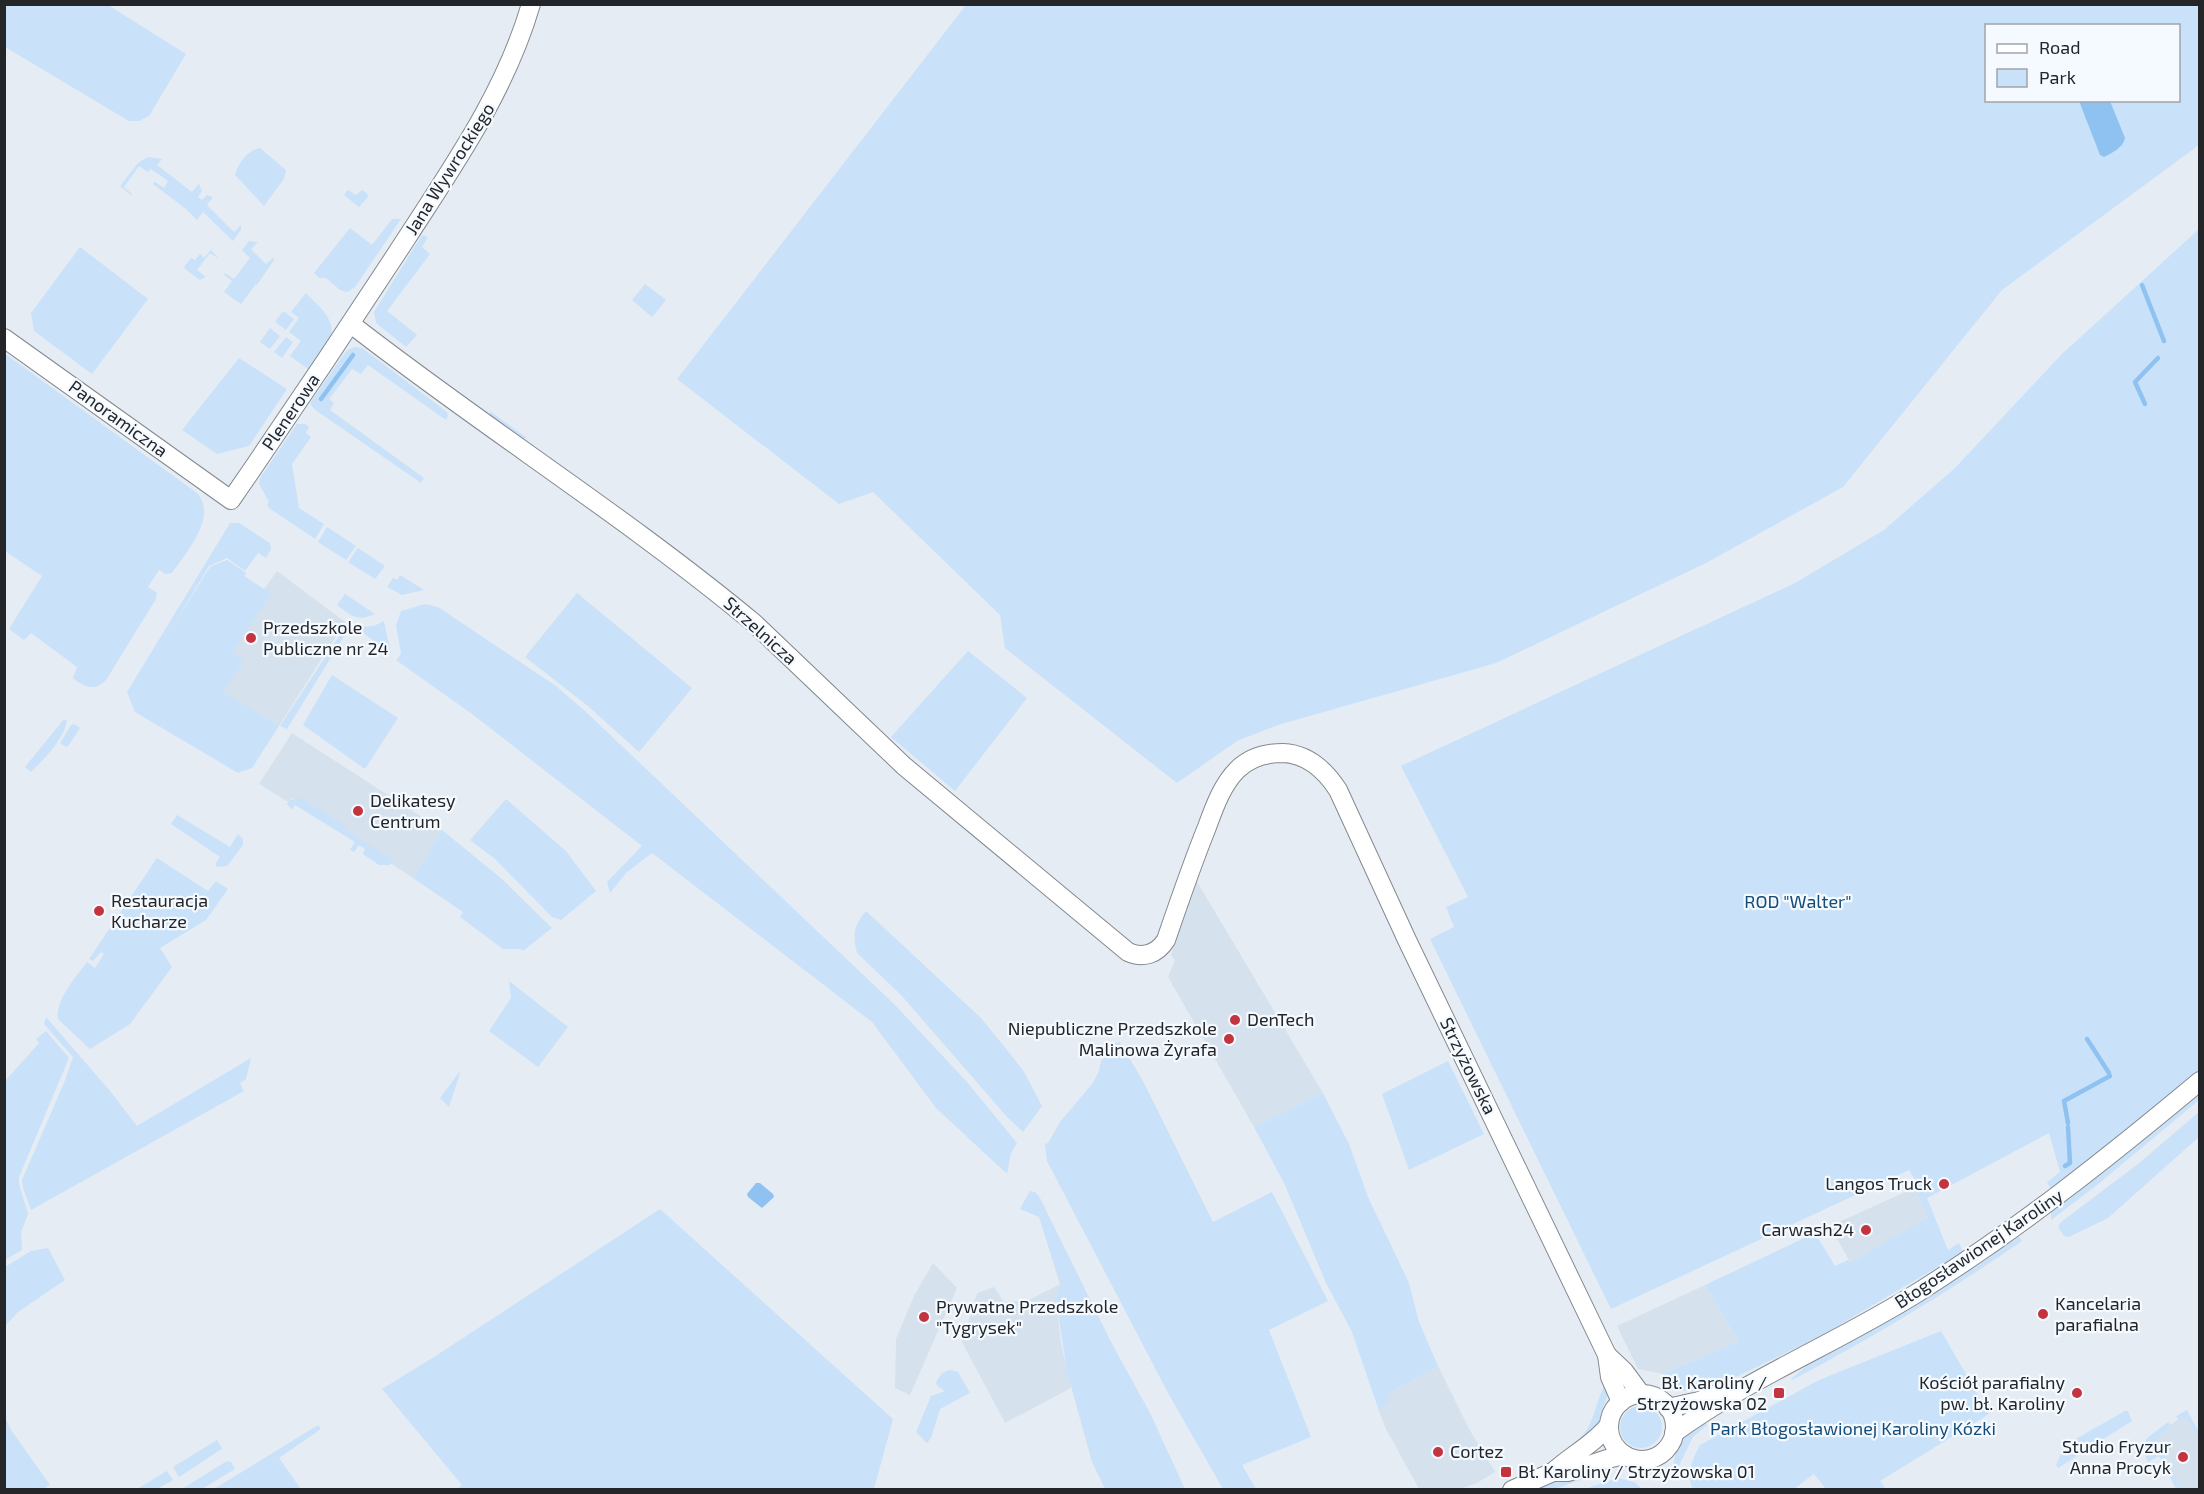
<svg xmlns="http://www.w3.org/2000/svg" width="2204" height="1494" viewBox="0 0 2204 1494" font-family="'Exo 2',sans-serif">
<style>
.built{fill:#d5e2ed}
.green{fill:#c9e2f9;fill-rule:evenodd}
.water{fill:#8fc2f0}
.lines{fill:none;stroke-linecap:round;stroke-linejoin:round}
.stream{stroke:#8fc2f0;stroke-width:4.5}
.minor-casing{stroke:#83898f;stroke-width:20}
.minor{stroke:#fff;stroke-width:18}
.poi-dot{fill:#c4343f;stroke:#f4faff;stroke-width:2}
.labels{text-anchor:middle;stroke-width:4.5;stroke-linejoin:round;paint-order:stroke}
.street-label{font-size:18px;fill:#232528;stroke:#f4faff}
.poi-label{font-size:18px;fill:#232528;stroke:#f4faff;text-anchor:start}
.park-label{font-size:18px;fill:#144c77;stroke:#f4faff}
</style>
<rect width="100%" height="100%" fill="#e6ecf3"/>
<g class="built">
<path d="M227 560 246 573 244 576 264 589 277 571 345 622 279 726 158 654 210 567Z"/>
<path d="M292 733 442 830 413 878 291 798 288 802 259 784Z"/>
<path d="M1196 880 1323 1093 1254 1127 1168 977 1175 960 1171 955Z"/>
<path d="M1914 1188 1928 1217 1851 1264 1830 1226Z"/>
<path d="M933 1263 957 1288 910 1395 895 1388 896 1339 914 1296Z"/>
<path d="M1060 1284 1056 1299 1061 1343 1071 1388 1005 1423 962 1342 977 1293 994 1287 1004 1302 1029 1300Z"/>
<path d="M1705 1285 1739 1341 1663 1374 1638 1369 1617 1326Z"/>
<path d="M1438 1366 1469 1429 1495 1472 1477 1483 1460 1489H1419L1385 1427 1379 1411 1388 1405V1394Z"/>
<path d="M2186 1414 2199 1439V1489H2180L2153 1437Z"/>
</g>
<g class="green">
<path d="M108 5 186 54 149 116 139 121H129L5 47V5Z"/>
<path d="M966 5H2199V145L2002 290 1843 487 1706 563 1496 663 1278 725 1237 741 1177 783 1005 648 1000 615 873 492 839 504 677 379ZM1986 26H2178V100H1986Z"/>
<path d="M260 148 286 170 284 179 264 206 235 175C238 163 248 150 260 148Z"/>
<path d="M148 157 162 159 157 165 192 192 199 184 202 191 198 197 202 200 207 195 213 197 207 205 234 232 241 225V230L233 241 203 212 197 220 186 209 153 184 155 182 164 188 168 181 151 169 148 172 139 166 124 187 132 194 131 195 120 186 138 163Z"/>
<path d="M348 190 356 195 362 190 367 193 368 197 359 207 344 195Z"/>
<path d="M392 219H401L355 287 347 292 340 290 326 278H319L314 273 350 228 372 245Z"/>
<path d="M2199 229V1071L2052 1191 2047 1182 2060 1172 2049 1133 1927 1198 1948 1250 1959 1243 1963 1252 1817 1338 1701 1394 1696 1391H1680L1662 1381 1663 1374 1739 1341 1705 1285 1815 1233 1835 1266 1848 1260 1851 1263 1928 1217 1914 1188 1919 1186 1909 1170 1611 1309 1430 939 1454 927 1446 907 1468 897 1401 766 1795 583 1884 530 1955 468 2061 355Z"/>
<path d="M422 235 428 237 422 247 430 254 387 311 417 335 406 347 376 323 374 312Z"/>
<path d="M249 241 258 242 251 249 266 264 274 257V260L257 285 256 284 241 304 224 292 232 281 224 275 225 273 234 279 250 258 242 250Z"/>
<path d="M80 247 148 299 92 374 34 331 31 313Z"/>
<path d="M211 250 219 259 210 253 197 270 206 277 200 280 185 269 184 267 191 258 195 260 200 254 204 258Z"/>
<path d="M645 284 666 300 652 317 632 300Z"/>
<path d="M306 293C317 305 333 316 332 334L308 369 290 356 301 341 289 332 299 318 291 312Z"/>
<path d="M283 311 294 319 286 330 275 322Z"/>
<path d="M270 328 280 336 270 349 260 342Z"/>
<path d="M286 337 293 342 282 358 274 352Z"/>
<path d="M355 347 362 348 447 412 448 416 446 420 368 365 361 374 352 369 329 399 334 403 330 410 424 478 421 483 314 409 310 403 344 354 349 349Z"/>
<path d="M4 353 197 493C218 516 187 552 172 573L166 574 159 570 148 587 157 593 156 599 106 680C94 692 84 687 73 678L77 667 31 633 24 640 9 629 42 576 5 551Z"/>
<path d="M239 358 287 389 249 446 217 454 182 430Z"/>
<path d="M490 411 527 438 520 440 490 418Z"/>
<path d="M297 424H305L309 427 306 433 311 437 292 464 299 508 324 524 315 539 269 508 267 505 269 502 259 484 260 478Z"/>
<path d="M230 523H239L270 543 271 549 266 558 258 553 245 571 227 558 209 566 169 633 210 567 227 560 246 573 244 576 271 594 233 651 244 660 223 692 279 726 252 768 238 773 135 712 127 692Z"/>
<path d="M327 527 356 546 346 560 318 542Z"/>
<path d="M358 548 385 566 375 579 348 562Z"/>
<path d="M400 575 424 590 402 595 387 587 393 578 397 580Z"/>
<path d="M577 593 692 688 639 752 588 706 525 657Z"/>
<path d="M345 594 375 614C357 622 352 616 337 605Z"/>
<path d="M425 604 438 607 556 686 585 711 894 1004 967 1082 1017 1143 1011 1153 1007 1174 936 1108 872 1022 652 853 626 873 610 893 607 882 642 846 472 714 396 660 401 654 396 625 401 611Z"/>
<path d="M384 621 391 654 358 629 360 627 374 626Z"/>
<path d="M347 624 346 633 287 729 280 726Z"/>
<path d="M968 651 1027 698 955 791 891 737Z"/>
<path d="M332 675 398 718 365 769 303 725Z"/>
<path d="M64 719 67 721C64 739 44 759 31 772L25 767Z"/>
<path d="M74 724 80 728 69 745 66 747 60 743 71 725Z"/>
<path d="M300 797 343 824 346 830 393 860 390 865H379L363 854 365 849 359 845 354 852 350 850 355 842 295 805 292 810 287 804 290 799 297 801Z"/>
<path d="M506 799 566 851 596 891 561 920 552 917 495 859 470 840Z"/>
<path d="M177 815 230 847 238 834 243 839V845L227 866 217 867 215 864 220 857 171 824Z"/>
<path d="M442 830 502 879 552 928 523 951 521 949H503L460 917 463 912 413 878Z"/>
<path d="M157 858 208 891 216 881 228 889 206 920 160 948 172 967 130 1024 90 1049 58 1019C55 1000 76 977 87 962L95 968 104 954 101 952 93 961 89 959Z"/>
<path d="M866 911 981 1018 1023 1070 1042 1106 1023 1132 1007 1117 901 995 857 953C852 933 854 926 866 911Z"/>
<path d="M509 981 568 1027 538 1067 489 1031 511 998Z"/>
<path d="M46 1017 110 1091 137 1126 251 1058 246 1079 240 1083 244 1091 31 1210 23 1188 22 1180 64 1083 73 1057 44 1024Z"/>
<path d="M46 1031 69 1058 19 1177V1184L28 1214 21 1232 22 1250 5 1260V1081L39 1043 36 1039Z"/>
<path d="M1120 1042 1144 1083 1213 1222 1272 1192 1328 1301 1269 1330 1311 1437 1242 1465 1256 1489H1223L1168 1393 1047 1161 1045 1144 1048 1143 1060 1122 1092 1084 1099 1071 1101 1061 1115 1043Z"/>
<path d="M1448 1061 1484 1134 1409 1170 1382 1094Z"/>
<path d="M460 1071 459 1076 449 1107 440 1098Z"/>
<path d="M2199 1091V1100L2097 1185 2051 1220V1212L2054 1208Z"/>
<path d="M1323 1093 1349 1144 1368 1197 1409 1283 1419 1322 1438 1366 1388 1394V1405L1379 1411 1352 1332 1326 1283 1285 1185 1254 1127Z"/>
<path d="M2199 1112V1137L2108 1218 2069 1237 2064 1236 2058 1227 2061 1222 2138 1164Z"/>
<path d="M1030 1191 1035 1192 1040 1198 1111 1342 1150 1413 1185 1489H1105L1092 1462 1067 1372 1056 1299 1060 1284 1039 1217 1020 1209Z"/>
<path d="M660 1209 893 1419 874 1489H457L462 1485 382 1389 434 1357Z"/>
<path d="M2018 1235 2022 1241C1948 1292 1872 1338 1792 1380L1791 1379 1811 1362Z"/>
<path d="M48 1248 65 1280 18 1312 5 1326V1267L31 1251Z"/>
<path d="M1941 1331 1989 1414 1880 1481 1885 1488 1883 1489H1826L1814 1474 1794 1489H1693C1685 1474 1693 1459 1700 1445L1819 1380Z"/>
<path d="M950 1370 958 1372 970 1393 940 1409 931 1438 927 1443 916 1432 931 1396 945 1391 937 1386 936 1382 942 1373Z"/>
<path d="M1605 1384 1609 1390 1597 1428 1584 1443 1581 1437C1594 1424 1596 1401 1605 1384Z"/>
<circle cx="1641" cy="1427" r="21"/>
<path d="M2187 1410 2199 1432V1440L2186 1417 2179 1420 2176 1416Z"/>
<path d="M2125 1411H2128L2132 1421 2058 1468 2056 1465 2065 1445Z"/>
<path d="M5 1417 11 1430 50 1485 43 1489H7L4 1485Z"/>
<path d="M1704 1419 1707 1425 1693 1437 1678 1468 1674 1471C1671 1449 1688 1432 1704 1419Z"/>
<path d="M2168 1422 2171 1426 2156 1439 2181 1489H2176L2159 1456 2148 1462 2142 1449 2147 1438Z"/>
<path d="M318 1425 321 1429 279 1458 301 1489H214Z"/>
<path d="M217 1440 222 1448 220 1450 179 1477 173 1467Z"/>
<path d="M227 1461 231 1462 235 1469 202 1489H182Z"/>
<path d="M1585 1470 1588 1477 1555 1489 1541 1490V1487Z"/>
<path d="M167 1471 173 1480 157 1489H137Z"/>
<path d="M1618 1478 1634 1482 1642 1489H1585Z"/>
</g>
<g class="water">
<path d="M2079 101H2110L2125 138C2123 148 2112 153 2104 157L2100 155Z"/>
<path d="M756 1183H760L773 1194 774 1197 762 1208 748 1197 747 1194Z"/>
</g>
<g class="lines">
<g class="stream">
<path d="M2142 285 2164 341"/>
<path d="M321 399 353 355"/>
<path d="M2145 404 2135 382 2158 358"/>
<path d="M2087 1039 2109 1073"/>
<path d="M2068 1123 2064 1101 2110 1076"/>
<path d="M2065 1166 2070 1163 2068 1127"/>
</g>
<defs>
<g id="minor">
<path d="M351 324C483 427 625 516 754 623L904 766 1128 952C1144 959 1157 954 1166 940 1179 902 1192 864 1207 827 1214 808 1222 785 1237 770 1249 758 1266 753 1283 753 1308 754 1325 770 1338 790L1407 940 1607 1355 1610 1377 1621 1402"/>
<path d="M4 338 231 500C291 413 350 325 408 236 456 162 506 90 531 4"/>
<path d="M1607 1355 1624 1371 1641 1394"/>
<circle cx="1642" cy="1427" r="33"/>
<path d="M1668 1408 1699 1401 1723 1392"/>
<path d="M1674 1433C1749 1378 1837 1343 1917 1293 2017 1230 2109 1157 2200 1081"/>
<path d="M1553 1472C1571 1455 1593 1445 1609 1425"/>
<path d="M1512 1490 1553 1472H1568L1607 1459 1625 1455"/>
</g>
</defs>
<use href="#minor" class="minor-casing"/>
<use href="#minor" class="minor"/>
</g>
<g class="poi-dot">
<circle cx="251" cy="638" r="6"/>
<circle cx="358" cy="811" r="6"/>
<circle cx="99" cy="911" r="6"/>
<circle cx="1235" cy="1020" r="6"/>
<circle cx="1229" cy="1039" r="6"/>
<circle cx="1944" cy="1184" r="6"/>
<circle cx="1866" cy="1230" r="6"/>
<circle cx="2043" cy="1314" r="6"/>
<circle cx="924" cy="1317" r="6"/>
<rect x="1773" y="1387" width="12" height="12" rx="3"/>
<circle cx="2077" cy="1393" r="6"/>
<circle cx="1438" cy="1452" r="6"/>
<circle cx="2183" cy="1457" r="6"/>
<rect x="1500" y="1466" width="12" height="12" rx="3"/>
</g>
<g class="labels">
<g class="street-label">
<text transform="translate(450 169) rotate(-58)" y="6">Jana Wywrockiego</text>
<text transform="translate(291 412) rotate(-56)" y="6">Plenerowa</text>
<text transform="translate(118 419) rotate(36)" y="6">Panoramiczna</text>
<text transform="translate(760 631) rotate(42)" y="6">Strzelnicza</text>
<text transform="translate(1468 1066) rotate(64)" y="6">Strzyżowska</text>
<text transform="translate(1979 1249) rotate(-34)" y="6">Błogosławionej Karoliny</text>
</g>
<g class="poi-label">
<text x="263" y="634">Przedszkole<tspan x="263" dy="21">Publiczne nr 24</tspan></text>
<text x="370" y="807">Delikatesy<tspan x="370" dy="21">Centrum</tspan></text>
<text x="111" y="907">Restauracja<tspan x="111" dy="21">Kucharze</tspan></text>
<text x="1247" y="1026">DenTech</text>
<text x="1217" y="1035" text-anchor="end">Niepubliczne Przedszkole<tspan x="1217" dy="21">Malinowa Żyrafa</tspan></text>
<text x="1932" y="1190" text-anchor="end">Langos Truck</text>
<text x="1854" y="1236" text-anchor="end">Carwash24</text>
<text x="2055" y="1310">Kancelaria<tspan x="2055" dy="21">parafialna</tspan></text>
<text x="936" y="1313">Prywatne Przedszkole<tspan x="936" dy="21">"Tygrysek"</tspan></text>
<text x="1767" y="1389" text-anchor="end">Bł. Karoliny /<tspan x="1767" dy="21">Strzyżowska 02</tspan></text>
<text x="2065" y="1389" text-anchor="end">Kościół parafialny<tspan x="2065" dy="21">pw. bł. Karoliny</tspan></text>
<text x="2171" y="1453" text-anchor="end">Studio Fryzur<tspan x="2171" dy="21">Anna Procyk</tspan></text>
<text x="1450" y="1458">Cortez</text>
<text x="1518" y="1478">Bł. Karoliny / Strzyżowska 01</text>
</g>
<g class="park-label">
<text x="1798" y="908">ROD "Walter"</text>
<text x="1853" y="1435">Park Błogosławionej Karoliny Kózki</text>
</g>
</g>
<rect width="2204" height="1494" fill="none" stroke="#232528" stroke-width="12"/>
<rect x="1985" y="24" width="195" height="78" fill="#f4faff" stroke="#a0a5a9" stroke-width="1.5"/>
<rect x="1997" y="44" width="30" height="9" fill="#ffffff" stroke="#a0a5a9" stroke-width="1.5"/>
<text x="2039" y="54" font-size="18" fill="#232528">Road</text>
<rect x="1997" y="69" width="30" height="18" fill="#c9e2f9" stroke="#a0a5a9" stroke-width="1.5"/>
<text x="2039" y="84" font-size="18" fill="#232528">Park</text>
</svg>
